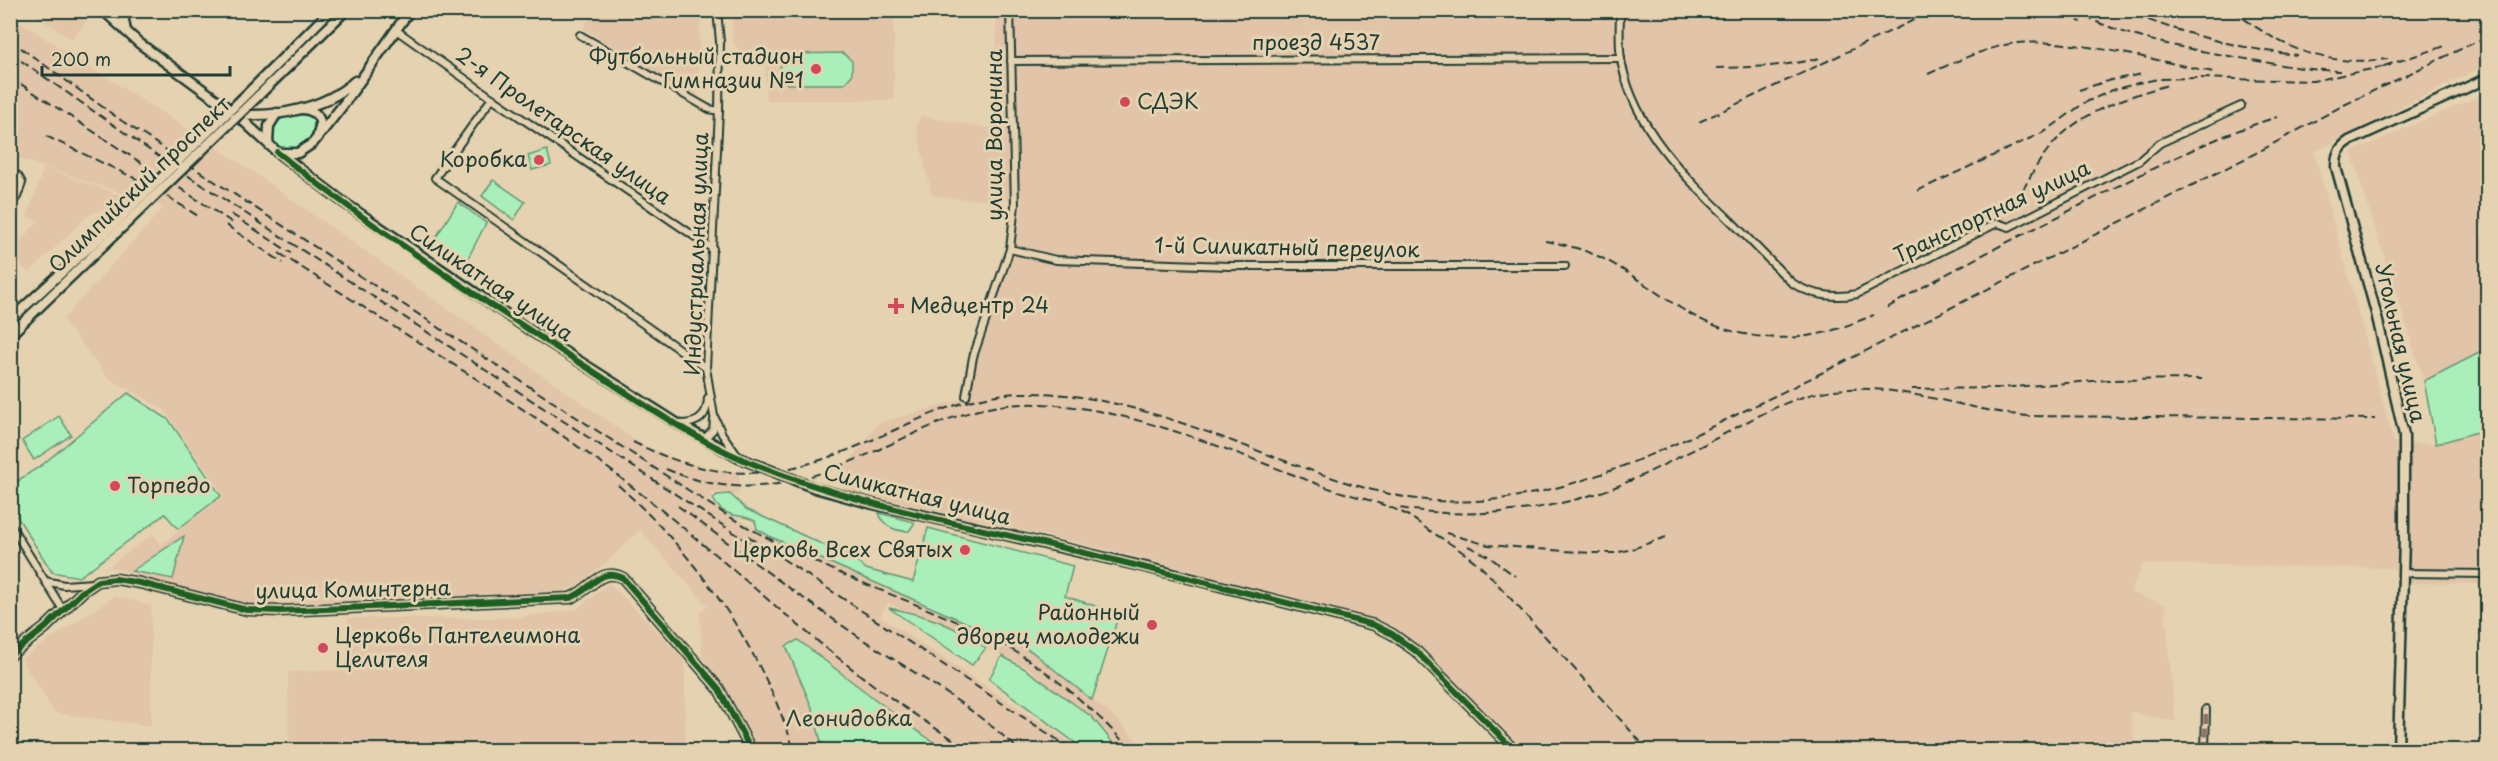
<svg xmlns="http://www.w3.org/2000/svg" width="2498" height="761" viewBox="0 0 2498 761" font-family="'Playpen Sans',sans-serif">
<style>
.built{fill:#e2c4a8}
.green{fill:#aaefba;stroke:#649677;stroke-width:1.5}
.lines{fill:none;stroke-linecap:round;stroke-linejoin:round}
.street-casing{stroke:#1f3d34;stroke-width:10}
.secondary-casing{stroke:#1f3d34;stroke-width:13}
.street{stroke:#e5d2b0;stroke-width:6}
.secondary{stroke:#e5d2b0;stroke-width:8}
.rail{stroke:#1f3d34;stroke-width:2;stroke-dasharray:9 4.5;stroke-linecap:butt}
.secondary-bridge-casing{stroke:#1f3d34;stroke-width:13;stroke-linecap:butt}
.secondary-bridge{stroke:#e5d2b0;stroke-width:8}
.quiet{stroke:#8d6e63;stroke-width:4.5;stroke-dasharray:9 4.5;stroke-linecap:butt}
.cycleway-casing{stroke:#e5d2b0;stroke-width:10}
.cycleway{stroke:#1b5e20;stroke-width:6}
.poi-dot{fill:#d1495b;stroke:#e5d2b0;stroke-width:2}
.labels{text-anchor:middle;stroke-width:6;stroke-linejoin:round;paint-order:stroke}
.street-label{font-size:21px;fill:#1f3d34;stroke:#e5d2b0}
.poi-label{font-size:21px;fill:#1f3d34;stroke:#e5d2b0;text-anchor:end}
.park-label{font-size:21px;fill:#26463b;stroke:#e5d2b0}
</style>
<rect width="100%" height="100%" fill="#e5d2b0"/>
<filter id="ink" filterUnits="userSpaceOnUse"><feTurbulence type="fractalNoise" baseFrequency=".0167" numOctaves="2"/><feDisplacementMap in="SourceGraphic" scale="12" xChannelSelector="R" yChannelSelector="G"/><feConvolveMatrix kernelMatrix="1 2 1 2 8 2 1 2 1" color-interpolation-filters="sRGB"/></filter>
<g filter="url(#ink)">
<g class="built">
<path d="M30 11H86L91 17 71 39Z"/>
<path d="M595 11H701L697 102 583 28Z"/>
<path d="M732 11H894V100H766L765 60H746L732 40Z"/>
<path d="M996 11H2487V64L2314 152 2394 443 2436 444 2487 429V584L2399 583 2394 568 2143 564 2130 592 2165 605 2175 721 2130 712 2136 750H1525L1416 645 1376 620 1127 554 845 490 837 477 879 423 959 400 1013 257 1023 200 961 199 932 195 916 126 921 116 998 130Z"/>
<path d="M10 16 228 155 636 441 679 461 710 469 739 473V495L713 492 708 502 771 537 1031 651 1115 718 1145 750H1124L1103 729 1027 667 888 603 880 616 1071 743 1067 749 1060 745 1056 750H945L906 723 798 640 823 750H757L734 703 702 656 700 612 708 606 640 530 607 562 576 586 555 593 248 605 184 592 109 566 153 534 161 545 224 496 164 409 107 377 63 319 164 207 11 156Z"/>
<path d="M2487 93V223L2479 226 2487 256V349L2424 381 2351 152Z"/>
<path d="M44 168 125 197 113 209 100 210 87 216 29 273 11 256V251L38 222 27 216Z"/>
<path d="M609 583 685 659V750H289L288 672 348 670V618H512L576 610Z"/>
<path d="M115 596 151 606V726L55 713 21 659Z"/>
</g>
<g class="green">
<path d="M843 53 852 61V75L844 84H787C779 72 778 66 786 54Z"/>
<path d="M300 113 308 114 314 121 312 136 300 149C281 150 268 148 273 125L283 118Z"/>
<path d="M547 150 551 165 532 170 528 156Z"/>
<path d="M493 180 525 202 514 220 482 196Z"/>
<path d="M458 202 486 223 465 264 433 242Z"/>
<path d="M2487 349V429L2436 444 2424 381Z"/>
<path d="M128 393 169 420 221 496 178 529 165 514 79 577 52 572 11 507V493L20 479 42 465Z"/>
<path d="M59 416 71 435 34 460 22 441Z"/>
<path d="M730 494 746 509 854 559 866 569 913 582 928 528 1073 566 1065 596 1119 614 1092 700 1031 651 771 537 757 529 755 521C738 512 725 520 713 499L717 495Z"/>
<path d="M879 513 914 522V524L909 531C896 532 883 526 879 513Z"/>
<path d="M184 536 173 579 132 571Z"/>
<path d="M889 608C929 616 952 624 986 648L972 665Z"/>
<path d="M798 640 906 723 945 750H823L813 710 786 646Z"/>
<path d="M1002 656 1025 669 1092 717 1119 750H1085L989 679Z"/>
</g>
<g class="lines">
<defs>
<g id="street">
<path d="M717 10 720 42 719 111 706 368 714 416 722 434 737 455"/>
<path d="M1620 10C1620 28 1618 48 1622 65 1636 130 1684 176 1730 220 1750 240 1770 261 1791 282 1809 295 1835 299 1857 294L1997 223 2009 227 2139 161 2160 143 2241 106"/>
<path d="M396 30 492 98 713 249"/>
<path d="M580 35 709 109 719 111"/>
<path d="M1011 61 1621 58"/>
<path d="M492 98 435 178 706 368"/>
<path d="M10 170 18 176 22 183 17 197 10 204"/>
<path d="M1010 249 1056 260 1229 266H1565"/>
<path d="M966 396 973 357 1010 249 1015 205 1010 10"/>
<path d="M679 424C698 424 707 418 708 398"/>
<path d="M704 439 713 430 714 420"/>
<path d="M10 524 63 610"/>
<path d="M2403 573 2488 574"/>
<path d="M45 581 64 585 93 583"/>
<path d="M2205 750 2206 709"/>
</g>
<g id="secondary">
<path d="M103 10 139 43 236 114 277 152 343 202 525 327 678 424 739 458 815 488 873 504 1149 568 1374 625 1392 634 1417 652 1514 750"/>
<path d="M122 10 126 31"/>
<path d="M251 90 331 10"/>
<path d="M259 95 346 10"/>
<path d="M302 109C317 110 324 120 318 134"/>
<path d="M236 114C276 118 324 109 355 81"/>
<path d="M268 143 269 126 277 113"/>
<path d="M281 153H298L313 143 343 105 410 10"/>
<path d="M10 320 107 231"/>
<path d="M10 335 114 235"/>
<path d="M10 655 45 628 82 592 98 581 116 579 140 583 247 610 280 611 570 598C591 591 599 566 623 578L719 689 751 750"/>
<path d="M2398 750 2404 539V435L2376 313 2336 167C2336 156 2338 148 2349 141L2488 78"/>
</g>
</defs>
<use href="#street" class="street-casing"/>
<use href="#secondary" class="secondary-casing"/>
<use href="#street" class="street"/>
<use href="#secondary" class="secondary"/>
<g class="rail">
<path d="M2053 10 2081 22"/>
<path d="M2072 10C2124 38 2178 47 2235 57 2270 63 2304 70 2340 71"/>
<path d="M2109 10 2110 11"/>
<path d="M2123 10C2175 32 2240 49 2297 55"/>
<path d="M2233 10C2282 49 2325 67 2388 59"/>
<path d="M10 40 122 121 728 516C771 541 816 563 863 583 908 602 954 618 997 641 1048 669 1092 707 1131 750"/>
<path d="M10 53 161 158 753 545"/>
<path d="M2384 66 2445 46"/>
<path d="M1716 68C1751 67 1786 67 1820 58"/>
<path d="M1928 74C1953 63 1978 51 2005 45 2060 34 2157 61 2213 72"/>
<path d="M10 77 236 225"/>
<path d="M2079 90 2111 80 2143 74"/>
<path d="M1699 122 1935 10"/>
<path d="M46 136 151 186 198 216"/>
<path d="M1917 191 2046 131 2084 103 2113 90 2138 83 2158 79 2197 78 2313 81 2391 65"/>
<path d="M2016 202C2026 185 2035 166 2047 151 2076 113 2125 97 2168 85"/>
<path d="M231 214 291 253"/>
<path d="M226 225 283 263"/>
<path d="M1545 241C1609 251 1630 277 1682 309 1721 334 1772 344 1818 334 1837 330 1856 322 1874 315"/>
<path d="M279 253C345 295 411 338 478 380 530 414 582 447 631 486 745 574 846 678 971 750"/>
<path d="M1887 308C1950 270 2016 238 2081 205 2146 172 2209 138 2277 117"/>
<path d="M1912 389 1999 388 2107 380 2202 379"/>
<path d="M633 442C738 494 798 474 899 428 939 410 980 393 1025 393 1119 391 1222 439 1310 470 1352 485 1393 498 1437 501 1551 508 1661 452 1760 403 1810 379 1860 354 1909 329 2026 270 2143 210 2260 151L2344 105 2488 36"/>
<path d="M666 469C759 509 826 473 911 435 936 424 961 413 988 408 1088 387 1229 451 1323 486 1350 496 1380 501 1405 514 1413 518 1420 524 1427 529 1451 544 1473 557 1492 578L1648 750"/>
<path d="M618 485C698 557 761 647 794 750"/>
<path d="M678 506C738 550 797 595 859 637 914 673 971 705 1019 750"/>
<path d="M1400 508C1470 520 1549 512 1615 487 1646 475 1676 458 1705 444 1741 426 1778 402 1817 393 1887 377 1959 410 2028 416L2375 419"/>
<path d="M1446 533 1488 545 1590 553H1615L1632 549 1666 537"/>
<path d="M748 536 1073 750"/>
<path d="M1468 546 1488 556 1515 576"/>
</g>
<defs>
<g id="secondary-bridge">
<path d="M107 231 251 90"/>
<path d="M114 235 259 95"/>
</g>
</defs>
<use href="#secondary-bridge" class="secondary-bridge-casing"/>
<use href="#secondary-bridge" class="secondary-bridge"/>
<path class="quiet" d="M2205 750 2206 709"/>
<defs>
<g id="cycleway">
<path d="M277 152C372 228 475 295 577 361 628 393 689 437 744 460 844 502 950 522 1055 546 1162 571 1268 598 1374 625L1392 634 1417 652 1514 750"/>
<path d="M10 655 45 628 82 592 98 581 116 579 140 583 247 610 280 611 570 598C591 591 599 566 623 578L719 689 751 750"/>
</g>
</defs>
<use href="#cycleway" class="cycleway-casing"/>
<use href="#cycleway" class="cycleway"/>
</g>
</g>
<g class="poi-dot">
<circle cx="816" cy="69" r="6"/>
<circle cx="1125" cy="102" r="6"/>
<circle cx="539" cy="160" r="6"/>
<path d="M893 297h6v6h6v6h-6v6h-6v-6h-6v-6h6z"/>
<circle cx="115" cy="486" r="6"/>
<circle cx="965" cy="550" r="6"/>
<circle cx="1152" cy="625" r="6"/>
<circle cx="323" cy="648" r="6"/>
</g>
<g class="labels">
<g class="street-label">
<text x="1316" y="50">проезд 4537</text>
<text transform="translate(563 126) rotate(35)" y="7">2-я Пролетарская улица</text>
<text transform="translate(995 135) rotate(-90)" y="7">улица Воронина</text>
<text transform="translate(140 185) rotate(-44)" y="7">Олимпийский проспект</text>
<text transform="translate(1992 212) rotate(-25)" y="7">Транспортная улица</text>
<text transform="translate(1287 248) rotate(1)" y="7">1-й Силикатный переулок</text>
<text transform="translate(697 254) rotate(-88)" y="7">Индустриальная улица</text>
<text transform="translate(491 283) rotate(34)" y="7">Силикатная улица</text>
<text transform="translate(2400 343) rotate(77)" y="7">Угольная улица</text>
<text transform="translate(917 495) rotate(14)" y="7">Силикатная улица</text>
<text transform="translate(353 590) rotate(-1)" y="7">улица Коминтерна</text>
</g>
<g class="poi-label">
<text x="804" y="64">Футбольный стадион<tspan x="804" dy="24">Гимназии №1</tspan></text>
<text x="1137" y="109" text-anchor="start">СДЭК</text>
<text x="527" y="167">Коробка</text>
<text x="910" y="313" text-anchor="start">Медцентр 24</text>
<text x="127" y="493" text-anchor="start">Торпедо</text>
<text x="953" y="557">Церковь Всех Святых</text>
<text x="1140" y="620">Районный<tspan x="1140" dy="24">дворец молодежи</tspan></text>
<text x="335" y="643" text-anchor="start">Церковь Пантелеимона<tspan x="335" dy="24">Целителя</tspan></text>
</g>
<g class="park-label">
<text x="849" y="726">Леонидовка</text>
</g>
</g>
<rect width="2498" height="761" fill="none" stroke="#e5d2b0" stroke-width="36"/>
<rect x="18" y="18" width="2462" height="725" fill="none" stroke="#1f3d34" stroke-width="2" filter="url(#ink)"/>
<path d="M42 66v9h188v-9" fill="none" stroke="#1f3d34" stroke-width="3"/>
<text x="51" y="66" font-size="18" fill="#1f3d34" stroke="#e5d2b0" stroke-width="4.5" paint-order="stroke">200 m</text>
</svg>
